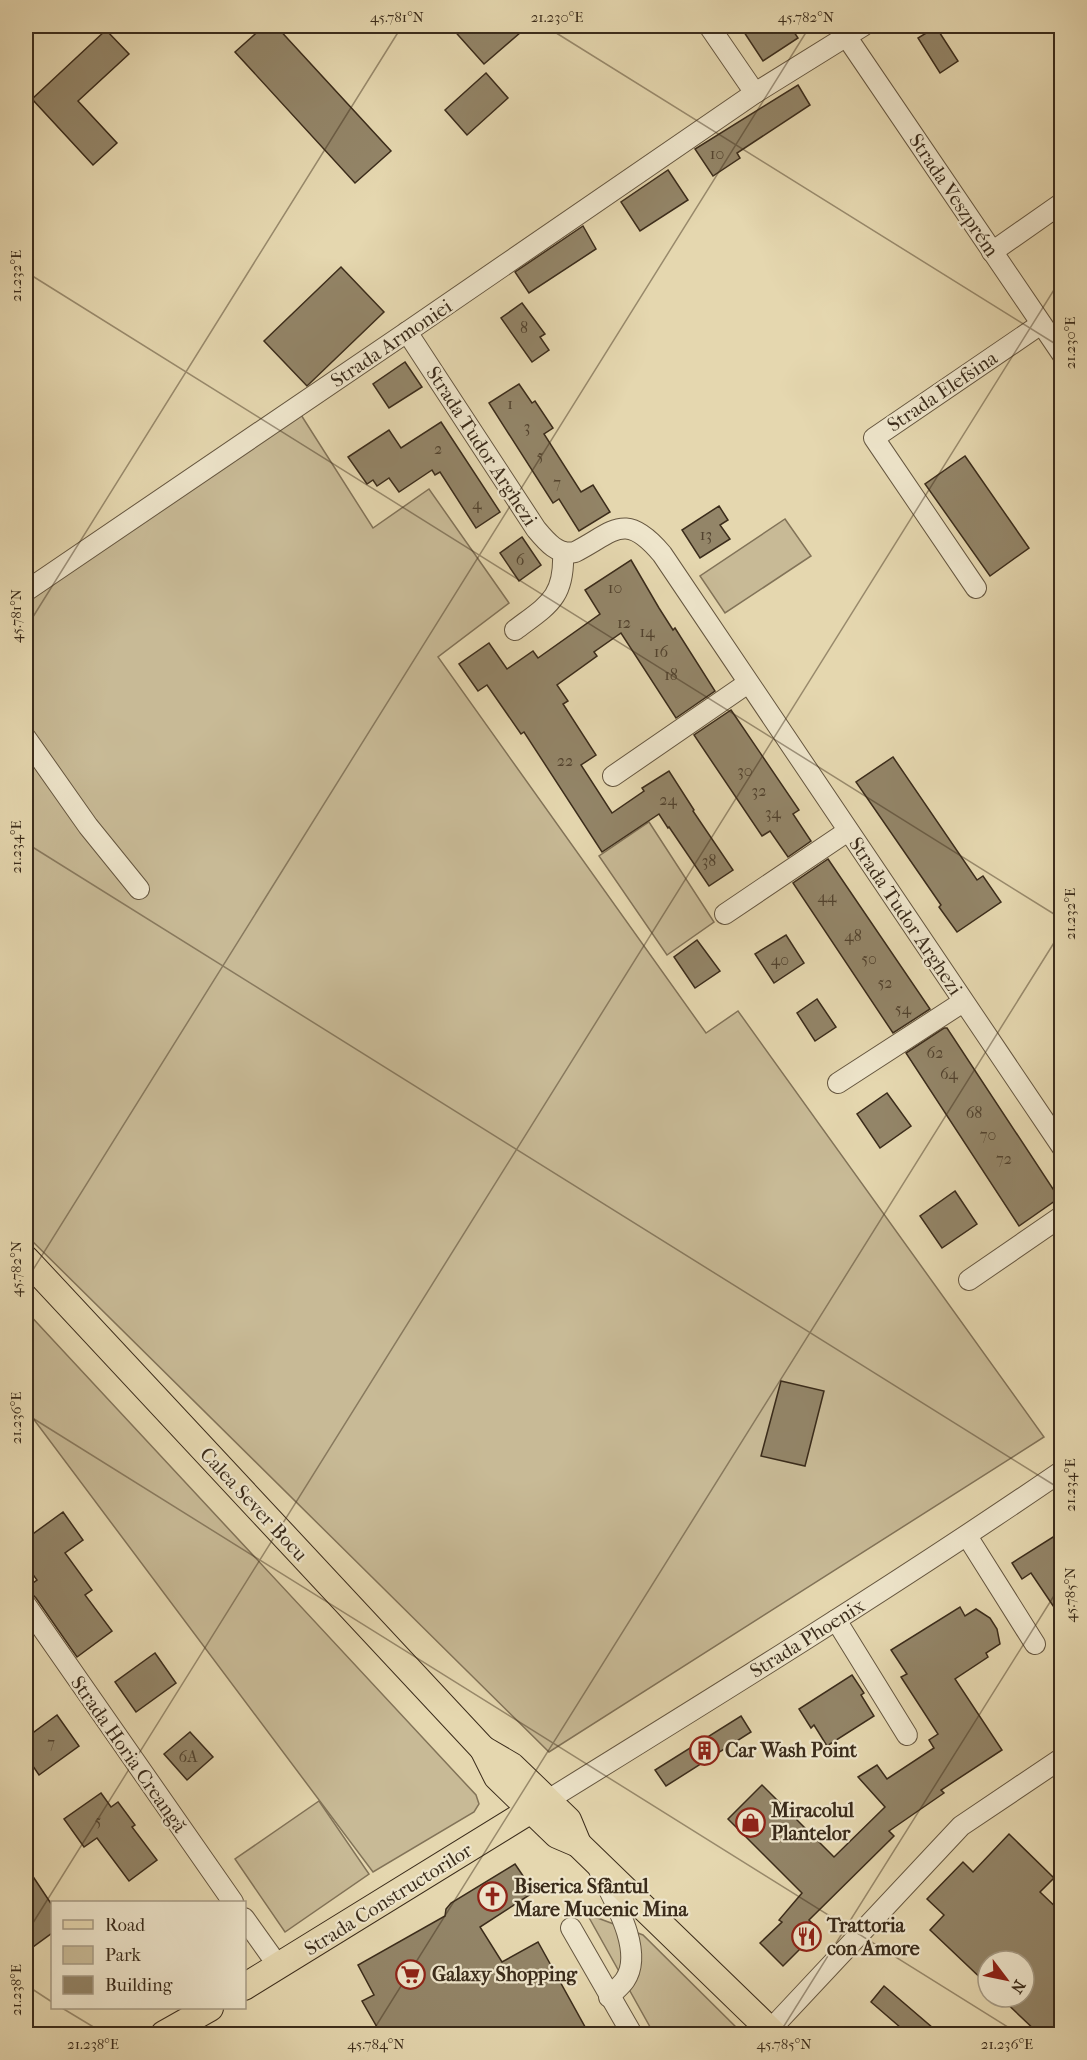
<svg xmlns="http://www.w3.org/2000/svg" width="1087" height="2060" viewBox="0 0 1087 2060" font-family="'IM FELL French Canon',serif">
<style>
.green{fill:#c8ba96;stroke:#827358;stroke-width:1.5}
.building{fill:#938568;stroke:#3b2c1b;stroke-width:1.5}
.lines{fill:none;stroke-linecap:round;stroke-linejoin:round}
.minor-casing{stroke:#665740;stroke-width:22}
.major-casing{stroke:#3b2c1b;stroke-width:28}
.minor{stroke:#eee5cb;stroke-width:20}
.major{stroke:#e5d7af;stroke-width:26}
.ticks{fill:none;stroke:#3b2c1b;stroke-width:1.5;stroke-opacity:0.45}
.labels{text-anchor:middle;stroke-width:4.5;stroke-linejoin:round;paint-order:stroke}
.number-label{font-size:16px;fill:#51422e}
.street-label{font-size:20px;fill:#3b2c1b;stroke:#eee5cb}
.poi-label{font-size:20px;font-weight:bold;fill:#3b2c1b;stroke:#eee5cb;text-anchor:start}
.neatline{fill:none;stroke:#3b2c1b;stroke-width:2}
.ticks-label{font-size:15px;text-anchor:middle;fill:#3b2c1b}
</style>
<rect width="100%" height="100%" fill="#e5d7af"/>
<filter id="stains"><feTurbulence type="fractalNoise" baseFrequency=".00333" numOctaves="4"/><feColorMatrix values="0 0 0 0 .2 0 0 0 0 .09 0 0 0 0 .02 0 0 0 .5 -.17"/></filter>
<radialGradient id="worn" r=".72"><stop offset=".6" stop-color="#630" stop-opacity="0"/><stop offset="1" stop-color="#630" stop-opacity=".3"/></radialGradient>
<g class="green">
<path d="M296 407 373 528 429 489 509 603 438 657 706 1033 738 1011 1044 1437 549 1752 26 1235V592Z"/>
<path d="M785 519 811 556 725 613 700 576Z"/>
<path d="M649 822 714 922 667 955 599 856Z"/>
<path d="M26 1311 476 1795 479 1804 474 1812 373 1872 26 1409Z"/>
<path d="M319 1801 369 1874 285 1932 235 1859Z"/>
<path d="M587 1914 643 1935 743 2034H654Z"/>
</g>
<g class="building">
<path d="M264 26H276L391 151 355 183 235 52Z"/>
<path d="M450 26H528L484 64Z"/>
<path d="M740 26H790L798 38 763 61Z"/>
<path d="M936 27 958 61 940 73 918 38Z"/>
<path d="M106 30 129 54 78 101 117 143 93 165 32 99Z"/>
<path d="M486 73 508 98 467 135 445 110Z"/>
<path d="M798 85 810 105 737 153 740 158 713 176 695 149Z"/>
<path d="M668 170 688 200 640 231 621 202Z"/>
<path d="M583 226 596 249 529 293 515 272Z"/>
<path d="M341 267 384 312 307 386 264 341Z"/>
<path d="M522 303 545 334 540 337 549 350 532 362 501 318Z"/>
<path d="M405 362 422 387 389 408 373 384Z"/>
<path d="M519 384 532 403 535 401 553 428 544 434 581 492 593 485 610 512 579 531 559 499 553 503 489 403Z"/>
<path d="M441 422 500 512 476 528 440 472 435 475 432 470 399 492 389 478 377 486 373 480 367 484 348 457 389 430 401 448Z"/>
<path d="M965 456 1029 548 990 576 925 484Z"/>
<path d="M719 506 728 520 720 525 730 539 700 558 682 530Z"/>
<path d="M522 537 541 565 519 581 500 553Z"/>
<path d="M631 560 659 608 673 630 675 628 715 691 676 718 621 633 594 652 597 656 557 685 568 701 563 704 596 755 581 765 612 813 644 791 642 788 669 771 694 810 693 811 733 870 709 886 669 827 668 828 659 814 602 852 524 732 521 734 487 685 478 691 459 664 489 643 507 669 533 651 538 658 600 614 585 590Z"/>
<path d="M731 710 799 810 793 814 811 841 788 857 770 831 762 836 694 735Z"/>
<path d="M893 757 977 880 983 876 1001 902 957 932 939 907 941 905 856 782Z"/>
<path d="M828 859 930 1009 893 1033 793 883Z"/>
<path d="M786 935 804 963 774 983 755 954Z"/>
<path d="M697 940 720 971 695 988 674 957Z"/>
<path d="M817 999 836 1027 815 1041 797 1013Z"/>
<path d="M944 1028H947L1059 1198 1019 1226 906 1053Z"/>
<path d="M887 1093 911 1126 880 1148 857 1114Z"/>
<path d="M955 1191 977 1224 942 1248 920 1216Z"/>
<path d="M781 1381 824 1391 805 1466 761 1456Z"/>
<path d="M63 1512 83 1540 65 1553 92 1590 85 1595 112 1631 77 1657 36 1598 26 1588 37 1580 26 1565V1539Z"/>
<path d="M1053 1537 1062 1549V1619L1031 1573 1022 1579 1012 1563Z"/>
<path d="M960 1607 965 1616 976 1609 990 1618 997 1629 1000 1644 986 1653 988 1657 955 1679 1002 1750 941 1790 944 1793 889 1831 894 1836 809 1920 819 1930 783 1966 760 1943 782 1922 779 1920 802 1893 728 1819 762 1785 834 1857 885 1807 858 1777 877 1765 887 1779 934 1748 929 1740 938 1734 901 1677 907 1674 891 1650Z"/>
<path d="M155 1653 176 1683 136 1712 115 1682Z"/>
<path d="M852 1675 864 1693 861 1695 874 1716 827 1746 814 1725 811 1728 799 1709Z"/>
<path d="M57 1715 79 1746 39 1775 26 1756V1738Z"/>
<path d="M741 1716 751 1732 666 1786 655 1770Z"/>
<path d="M190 1732 213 1757 187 1780 164 1754Z"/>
<path d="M101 1793 111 1807 118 1802 135 1825 132 1827 157 1860 129 1881 97 1838 84 1847 64 1819Z"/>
<path d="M1009 1834 1054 1878 1040 1892 1062 1913V2034H1039L1000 1997H1024V1961H988V1985L930 1930 944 1915 927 1899 963 1862 973 1872Z"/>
<path d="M515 1864 534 1892 480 1927 502 1962 538 1942 589 2034H381L362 2001 374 1995 358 1965 445 1916 446 1909 451 1903Z"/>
<path d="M26 1866 52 1905V1933L26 1952Z"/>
<path d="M884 1986 940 2034H908L871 2002Z"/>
</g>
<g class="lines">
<defs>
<g id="minor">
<path d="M709 26 755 93"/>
<path d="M846 36 1062 354"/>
<path d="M992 252 1062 203"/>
<path d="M407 332 536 529C546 541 558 556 575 552 614 532 625 510 662 554L1062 1147"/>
<path d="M976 588 874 438 1041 324"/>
<path d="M26 591 407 332 755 93 863 26"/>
<path d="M515 630C548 605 565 598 563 552"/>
<path d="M26 738 88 826 139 889"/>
<path d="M613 776 748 683"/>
<path d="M725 914 848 831"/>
<path d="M838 1083 963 1002"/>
<path d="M969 1280 1062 1216"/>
<path d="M967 1536 1035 1644"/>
<path d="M26 1605 233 1902"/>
<path d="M836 1620 907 1735"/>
<path d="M548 1800C721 1693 894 1586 1062 1471"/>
<path d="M599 1870C612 1897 645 1951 625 1980 621 1986 614 1991 609 1997"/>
<path d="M244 1918 279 1967"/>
<path d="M571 1928 632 2034"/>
<path d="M769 2031 961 1826 1062 1758"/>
</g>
<g id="major">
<path d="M26 1259 483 1749 497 1777 557 1835 578 1844 774 2034"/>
<path d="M483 1749 512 1766 568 1820 578 1844"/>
<path d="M244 1987 531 1810"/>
<path d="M164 2034 210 2008"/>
</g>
</defs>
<use href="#minor" class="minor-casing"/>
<use href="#major" class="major-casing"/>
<use href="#minor" class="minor"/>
<use href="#major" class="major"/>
</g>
<path class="ticks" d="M545 26 1062 348M26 272 1062 919M26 628 402 26M26 843 1062 1490M26 1281 810 26M26 1414 1019 2034M26 1934 1062 277M26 1985 52 2002M62 2008 105 2034M371 2034 1062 930M779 2034 1062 1583"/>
<defs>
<symbol id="building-ring" viewBox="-11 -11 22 22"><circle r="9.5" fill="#eee5cb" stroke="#8f2418" stroke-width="1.5"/><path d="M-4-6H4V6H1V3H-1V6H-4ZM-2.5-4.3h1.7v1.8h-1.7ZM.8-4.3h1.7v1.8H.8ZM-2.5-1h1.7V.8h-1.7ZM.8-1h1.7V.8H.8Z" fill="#8f2418"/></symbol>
<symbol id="shop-ring" viewBox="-11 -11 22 22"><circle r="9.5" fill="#eee5cb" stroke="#8f2418" stroke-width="1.5"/><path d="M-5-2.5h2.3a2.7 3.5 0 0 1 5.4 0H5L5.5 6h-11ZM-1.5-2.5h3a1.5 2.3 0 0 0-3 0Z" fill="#8f2418"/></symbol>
<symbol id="church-ring" viewBox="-11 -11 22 22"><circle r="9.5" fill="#eee5cb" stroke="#8f2418" stroke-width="1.5"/><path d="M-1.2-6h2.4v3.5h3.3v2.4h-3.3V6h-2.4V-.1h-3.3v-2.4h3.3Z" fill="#8f2418"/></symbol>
<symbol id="restaurant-ring" viewBox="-11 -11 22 22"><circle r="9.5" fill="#eee5cb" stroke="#8f2418" stroke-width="1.5"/><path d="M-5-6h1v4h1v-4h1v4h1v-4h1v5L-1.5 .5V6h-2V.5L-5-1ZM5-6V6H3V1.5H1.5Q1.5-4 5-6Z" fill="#8f2418"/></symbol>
<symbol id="supermarket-ring" viewBox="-11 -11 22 22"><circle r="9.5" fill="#eee5cb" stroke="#8f2418" stroke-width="1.5"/><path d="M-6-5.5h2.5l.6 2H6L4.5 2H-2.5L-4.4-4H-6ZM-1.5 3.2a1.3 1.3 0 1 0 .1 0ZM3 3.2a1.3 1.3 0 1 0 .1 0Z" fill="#8f2418"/></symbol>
</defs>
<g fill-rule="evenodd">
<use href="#building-ring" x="688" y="1734" width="33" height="33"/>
<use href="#shop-ring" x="734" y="1806" width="33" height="33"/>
<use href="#church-ring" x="476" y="1880" width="33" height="33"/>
<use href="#restaurant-ring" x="790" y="1920" width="33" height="33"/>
<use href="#supermarket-ring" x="394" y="1958" width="33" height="33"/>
</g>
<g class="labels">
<g class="number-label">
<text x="717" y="159">10</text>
<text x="524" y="333">8</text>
<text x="510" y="409">1</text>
<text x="527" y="432">3</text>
<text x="438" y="454">2</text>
<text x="540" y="461">5</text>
<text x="557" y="488">7</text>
<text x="477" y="509">4</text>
<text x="706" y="540">13</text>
<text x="520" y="565">6</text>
<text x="615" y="593">10</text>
<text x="624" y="628">12</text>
<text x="647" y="637">14</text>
<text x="661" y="657">16</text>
<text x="671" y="680">18</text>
<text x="565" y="766">22</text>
<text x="745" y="776">30</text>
<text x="759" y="796">32</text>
<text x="668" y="805">24</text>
<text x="773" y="818">34</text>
<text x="709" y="866">38</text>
<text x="827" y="902">44</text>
<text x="853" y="941">48</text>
<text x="869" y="964">50</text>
<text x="780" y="965">40</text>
<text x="885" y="988">52</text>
<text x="903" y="1014">54</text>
<text x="935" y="1058">62</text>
<text x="949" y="1079">64</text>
<text x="974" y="1118">68</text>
<text x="988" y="1140">70</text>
<text x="1004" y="1164">72</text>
<text x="51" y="1748">7</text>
<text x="188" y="1762">6A</text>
<text x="98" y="1826">5</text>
</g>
<g class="street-label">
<text transform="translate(954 195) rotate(56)" y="7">Strada Veszprém</text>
<text transform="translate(391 343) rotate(-34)" y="7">Strada Armoniei</text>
<text transform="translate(942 391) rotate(-34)" y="7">Strada Elefsina</text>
<text transform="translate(482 446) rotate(57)" y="7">Strada Tudor Arghezi</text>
<text transform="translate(906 916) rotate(56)" y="7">Strada Tudor Arghezi</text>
<text transform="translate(254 1504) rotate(47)" y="7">Calea Sever Bocu</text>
<text transform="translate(807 1638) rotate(-32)" y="7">Strada Phoenix</text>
<text transform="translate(129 1754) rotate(55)" y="7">Strada Horia Creangă</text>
<text transform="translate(388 1899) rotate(-32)" y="7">Strada Constructorilor</text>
</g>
<g class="poi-label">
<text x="725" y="1757">Car Wash Point</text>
<text x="771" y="1817">Miracolul<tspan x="771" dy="23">Plantelor</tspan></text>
<text x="514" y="1893">Biserica Sfântul<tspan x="514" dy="23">Mare Mucenic Mina</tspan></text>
<text x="827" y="1932">Trattoria<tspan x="827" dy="23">con Amore</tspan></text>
<text x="432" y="1981">Galaxy Shopping</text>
</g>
</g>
<rect width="1087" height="2060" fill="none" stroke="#e5d7af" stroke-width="66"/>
<rect x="51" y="1901" width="195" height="108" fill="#eee5cb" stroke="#a69b85" stroke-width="1.5"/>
<rect x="63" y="1920" width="30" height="9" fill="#e5d7af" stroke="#a69b85" stroke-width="1.5"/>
<text x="105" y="1931" font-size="18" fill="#3b2c1b">Road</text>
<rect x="63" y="1946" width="30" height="18" fill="#c8ba96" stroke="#a69b85" stroke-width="1.5"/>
<text x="105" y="1961" font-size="18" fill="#3b2c1b">Park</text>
<rect x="63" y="1976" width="30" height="18" fill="#938568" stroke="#a69b85" stroke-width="1.5"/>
<text x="105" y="1991" font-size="18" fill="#3b2c1b">Building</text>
<g transform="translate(1006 1979) rotate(122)"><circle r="28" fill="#eee5cb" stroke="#a69b85" stroke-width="1.5"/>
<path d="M0-4.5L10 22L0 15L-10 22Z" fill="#8f2418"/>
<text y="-9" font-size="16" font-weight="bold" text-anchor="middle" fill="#3b2c1b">N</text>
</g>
<rect x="33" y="33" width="1021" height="1994" class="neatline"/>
<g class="ticks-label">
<text x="397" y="22">45.781°N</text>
<text x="557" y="22">21.230°E</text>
<text x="806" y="22">45.782°N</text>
<text transform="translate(16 276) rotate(-90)" y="5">21.232°E</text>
<text transform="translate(1070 343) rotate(-90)" y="5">21.230°E</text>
<text transform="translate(16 616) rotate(-90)" y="5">45.781°N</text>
<text transform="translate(16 847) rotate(-90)" y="5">21.234°E</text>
<text transform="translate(1070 914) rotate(-90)" y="5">21.232°E</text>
<text transform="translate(16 1269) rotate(-90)" y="5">45.782°N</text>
<text transform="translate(16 1418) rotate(-90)" y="5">21.236°E</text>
<text transform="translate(1070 1485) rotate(-90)" y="5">21.234°E</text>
<text transform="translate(1070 1595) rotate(-90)" y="5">45.785°N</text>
<text transform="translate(16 1990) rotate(-90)" y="5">21.238°E</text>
<text x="93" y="2049">21.238°E</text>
<text x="376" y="2049">45.784°N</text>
<text x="784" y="2049">45.785°N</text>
<text x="1007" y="2049">21.236°E</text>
</g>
<rect width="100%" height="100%" filter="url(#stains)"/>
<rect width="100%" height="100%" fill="url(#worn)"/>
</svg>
